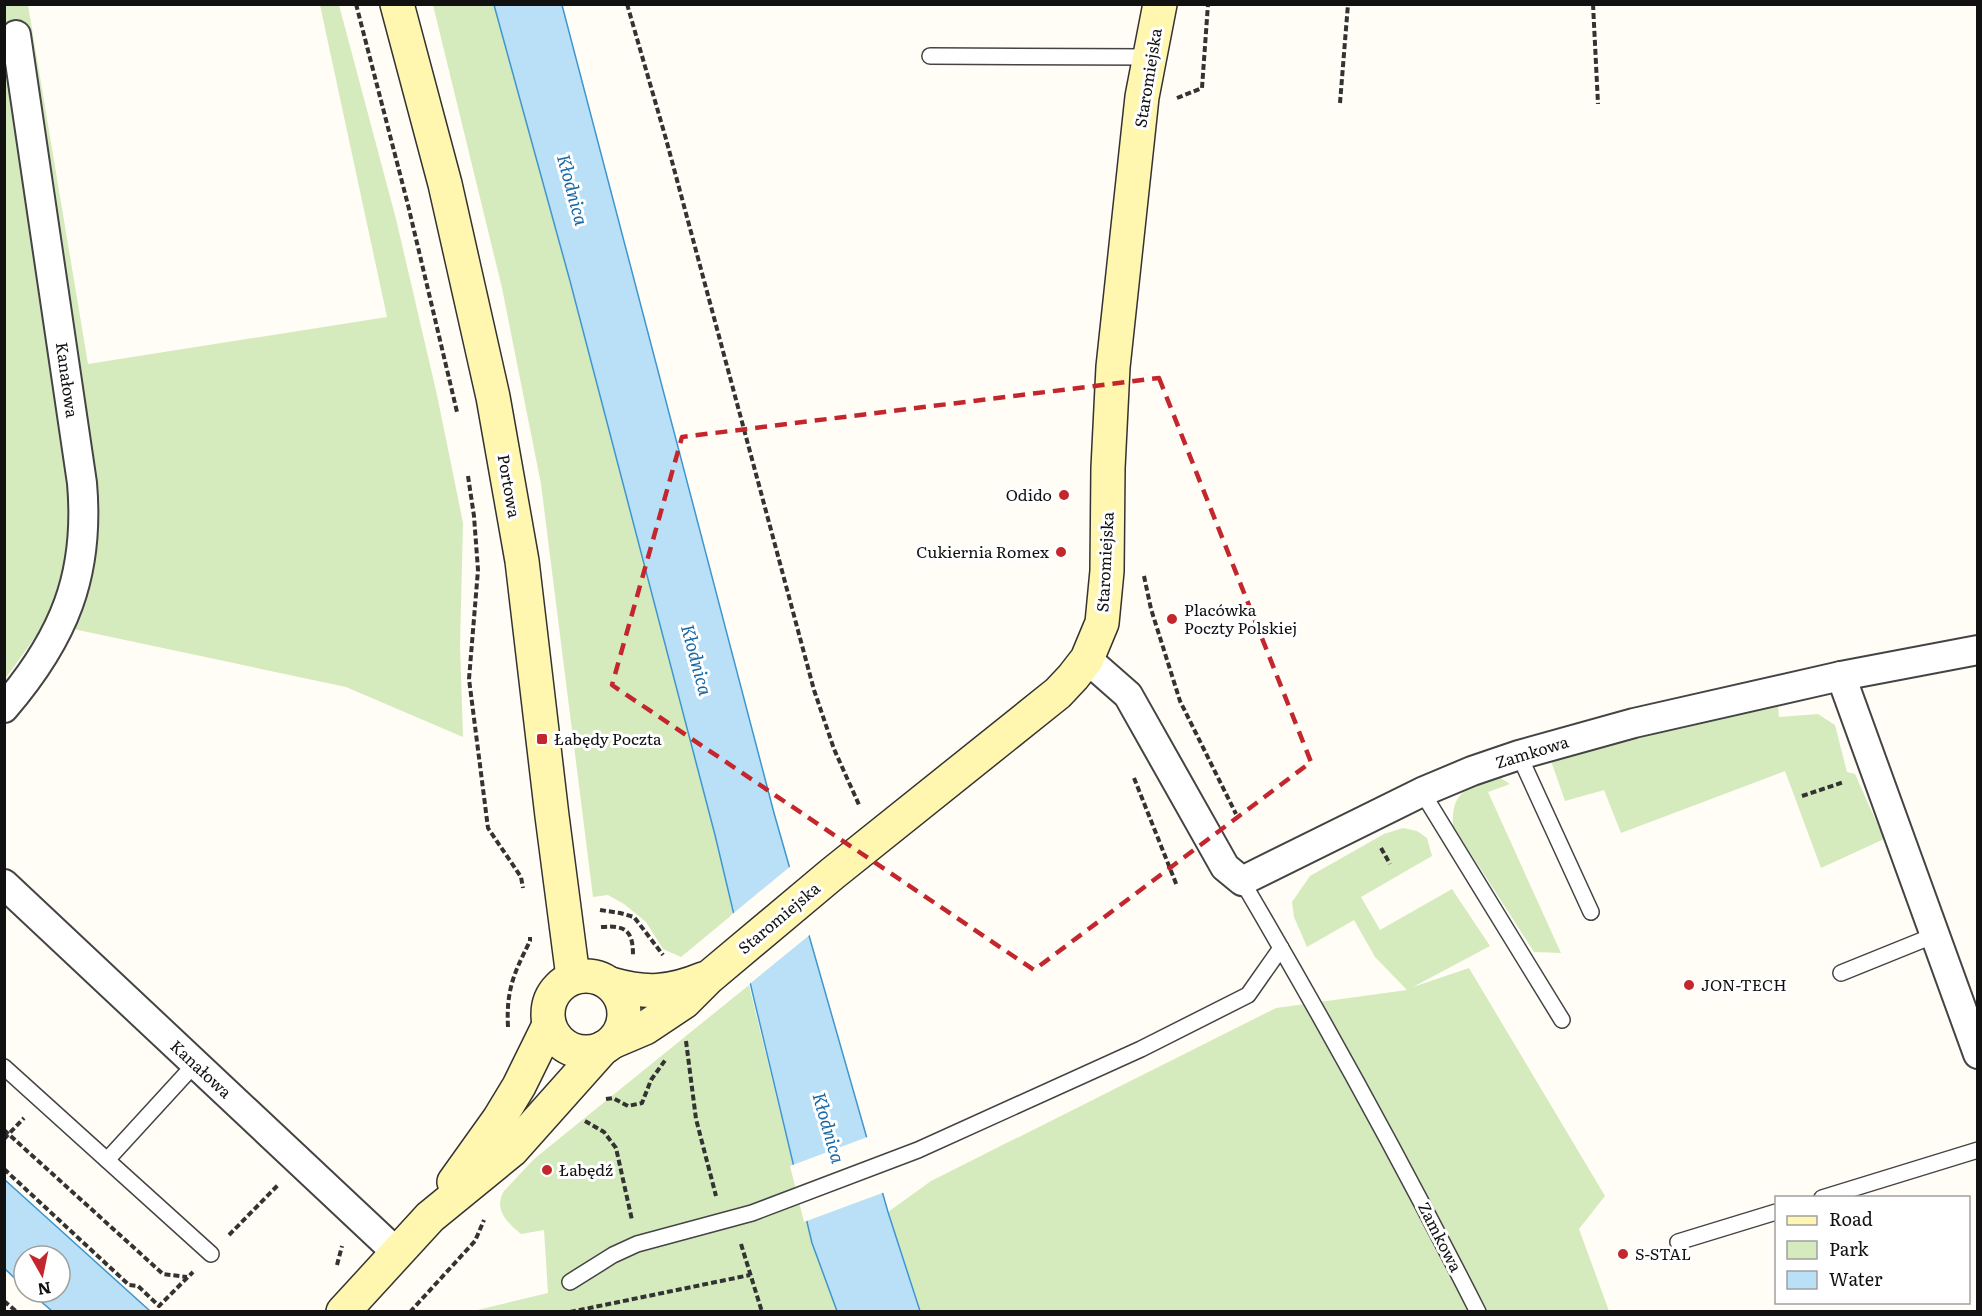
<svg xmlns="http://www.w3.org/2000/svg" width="1982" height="1316" viewBox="0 0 1982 1316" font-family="Literata,serif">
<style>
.green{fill:#d5ebbd}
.water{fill:#b9e0f7;stroke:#3f96cf;stroke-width:1.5}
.pier{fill:#fffdf5}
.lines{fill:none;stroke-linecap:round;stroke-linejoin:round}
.lane-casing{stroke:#444;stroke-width:18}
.street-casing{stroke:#444;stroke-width:32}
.secondary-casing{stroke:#333;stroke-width:36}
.path{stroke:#333;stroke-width:4;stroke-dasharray:6 3;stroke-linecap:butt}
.lane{stroke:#fff;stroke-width:15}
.street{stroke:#fff;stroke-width:28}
.secondary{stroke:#fff6b0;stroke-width:33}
.marked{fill:none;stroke:#c4262e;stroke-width:4.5;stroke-dasharray:12 8;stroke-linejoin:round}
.poi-dot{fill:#c4262e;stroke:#fff;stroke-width:2}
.labels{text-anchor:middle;stroke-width:6;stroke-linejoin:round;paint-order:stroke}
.street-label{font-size:16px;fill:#111;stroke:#fff}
.poi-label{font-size:16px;fill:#111;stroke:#fff;text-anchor:start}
.water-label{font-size:18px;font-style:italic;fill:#1768a6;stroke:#fff}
</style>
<rect width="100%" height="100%" fill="#fffdf5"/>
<g class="green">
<path d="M5 5H28L88 364 387 317 320 5H339L396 219 437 395 463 523 460 646 463 737 346 687 78 630 47 621 5 679Z"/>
<path d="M433 5H494C545 188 594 372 643 557 674 676 706 794 733 914L681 957 663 949 646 922 624 904 608 895 593 897 541 484 502 288Z"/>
<path d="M1778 706 1779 717 1818 714 1835 725 1847 772 1855 774 1884 839 1821 868 1785 771 1621 833 1604 790 1565 801 1551 761 1582 749Z"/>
<path d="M1496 775 1510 784 1488 792 1561 953 1534 952 1453 826C1451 791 1468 788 1496 775Z"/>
<path d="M1403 828 1417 831 1427 838 1432 856 1361 897 1380 930 1452 889 1490 946 1413 987 1469 968 1605 1196 1579 1229 1609 1311H920L888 1212 931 1181 1276 1008 1407 990 1375 957 1354 920 1307 947 1294 917 1292 902 1310 876 1384 834Z"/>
<path d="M749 985 812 1243 837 1311 469 1312 548 1293 544 1230 521 1234C507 1223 493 1208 504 1191L534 1159Z"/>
</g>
<g class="water">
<path d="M494 5H562L774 813 888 1212 920 1311H837L812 1243 715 835 570 281Z"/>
<path d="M4 1180H5L150 1311H52L30 1292H60V1256H24V1287L5 1269Z"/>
</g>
<g class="pier">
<path d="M792 865 812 933 747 986 730 916Z"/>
<path d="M870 1136 885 1192 804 1222 790 1166Z"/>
</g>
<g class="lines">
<defs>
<g id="lane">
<path d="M930 56 1150 57"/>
<path d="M1519 755 1591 912"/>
<path d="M1422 792 1562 1020"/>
<path d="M1242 881C1325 1022 1404 1166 1478 1312"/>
<path d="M1841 973 1935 935"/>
<path d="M4 1067 211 1254"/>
<path d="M107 1160 195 1064"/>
<path d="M1822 1198 1978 1150"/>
<path d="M1678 1242 1776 1212"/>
<path d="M570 1282 613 1255 637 1244 752 1213 918 1150 1141 1049 1248 995 1281 948"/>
</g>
<g id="street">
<path d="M1087 659 1128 695 1225 867 1242 881 1422 792 1472 771 1519 755 1634 723 1841 676 1978 650"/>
<path d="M1841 676 1978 1054"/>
<path d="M4 708C64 638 90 575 82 483L16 35"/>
<path d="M4 884 397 1253"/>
</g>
<g id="secondary">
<path d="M397 4 445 184 493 397 522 561 552 816 573 977"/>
<circle cx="586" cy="1014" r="38"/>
<path d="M611 984C646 994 669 993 703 979"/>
<path d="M612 1042 645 1028 684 1002 708 978 832 874 1058 693 1073 677 1087 659 1102 623 1107 571 1108 468 1113 367 1142 97 1160 4"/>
<path d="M454 1182 499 1119 519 1086 549 1025"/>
<path d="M343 1312 430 1217 512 1150 603 1048"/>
</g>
</defs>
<use href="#lane" class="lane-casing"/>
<use href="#street" class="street-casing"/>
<use href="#secondary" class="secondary-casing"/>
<g class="path">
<path d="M356 4 408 205 457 412"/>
<path d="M627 4 666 139 814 690 834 749 860 807"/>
<path d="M1593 4 1598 104"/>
<path d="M1177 98 1202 88 1208 4"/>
<path d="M1340 103 1348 4"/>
<path d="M468 476 474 516 478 570 469 679 488 828 521 877 523 888"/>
<path d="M1144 576 1151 609 1180 701 1236 814"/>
<path d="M1134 778 1177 886"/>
<path d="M1802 796 1844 782"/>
<path d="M1381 848 1390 864"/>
<path d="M600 910 620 913 634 917 663 955"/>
<path d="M601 927C625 925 633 930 633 955"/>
<path d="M508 1027C506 990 514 973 530 941V937"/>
<path d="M686 1041 696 1119 716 1196"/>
<path d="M606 1099 613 1098 628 1106 642 1103 651 1080 666 1059"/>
<path d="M585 1121 604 1132 616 1148 632 1220"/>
<path d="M4 1130 163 1274 187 1277"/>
<path d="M4 1139 24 1118"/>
<path d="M4 1169 129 1285 138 1286 159 1306 193 1272"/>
<path d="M229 1235 279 1184"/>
<path d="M741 1244 762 1312"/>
<path d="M337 1265 342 1246"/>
<path d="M4 1301 17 1312"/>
<path d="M410 1312 475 1241 484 1220"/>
<path d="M570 1312 750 1275"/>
</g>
<use href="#lane" class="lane"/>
<use href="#street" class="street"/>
<use href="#secondary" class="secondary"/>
</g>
<path class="marked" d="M1159 378 1311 762 1034 970 612 685 682 437Z"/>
<g class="poi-dot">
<circle cx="1064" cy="495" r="6"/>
<circle cx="1061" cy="552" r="6"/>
<circle cx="1172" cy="619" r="6"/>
<rect x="536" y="733" width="12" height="12" rx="3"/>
<circle cx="1689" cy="985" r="6"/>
<circle cx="547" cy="1170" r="6"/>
<circle cx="1623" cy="1254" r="6"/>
</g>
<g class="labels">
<g class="street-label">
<text transform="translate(1148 78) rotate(-81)" y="6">Staromiejska</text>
<text transform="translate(67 380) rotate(82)" y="6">Kanałowa</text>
<text transform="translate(509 486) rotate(80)" y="6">Portowa</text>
<text transform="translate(1105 562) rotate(-87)" y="6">Staromiejska</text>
<text transform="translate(1532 752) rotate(-17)" y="6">Zamkowa</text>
<text transform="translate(779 918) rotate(-40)" y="6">Staromiejska</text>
<text transform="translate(201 1069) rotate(43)" y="6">Kanałowa</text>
<text transform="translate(1440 1237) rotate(63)" y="6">Zamkowa</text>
</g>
<g class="poi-label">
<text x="1052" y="501" text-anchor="end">Odido</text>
<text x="1049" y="558" text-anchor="end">Cukiernia Romex</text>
<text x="1184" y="616">Placówka<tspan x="1184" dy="18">Poczty Polskiej</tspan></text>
<text x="554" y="745">Łabędy Poczta</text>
<text x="1701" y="991">JON-TECH</text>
<text x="559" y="1176">Łabędź</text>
<text x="1635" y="1260">S-STAL</text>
</g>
<g class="water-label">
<text transform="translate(572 190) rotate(75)" y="6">Kłodnica</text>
<text transform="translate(696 660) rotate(75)" y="6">Kłodnica</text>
<text transform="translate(828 1128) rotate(74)" y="6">Kłodnica</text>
</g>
</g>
<rect width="1982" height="1316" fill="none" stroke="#111111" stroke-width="12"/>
<rect x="1775" y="1196" width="195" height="108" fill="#ffffff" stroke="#a0a0a0" stroke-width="1.5"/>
<rect x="1787" y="1216" width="30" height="9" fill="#fff6b0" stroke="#a0a0a0" stroke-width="1.5"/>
<text x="1829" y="1226" font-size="18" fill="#111111">Road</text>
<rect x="1787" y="1241" width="30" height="18" fill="#d5ebbd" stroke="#a0a0a0" stroke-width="1.5"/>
<text x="1829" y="1256" font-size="18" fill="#111111">Park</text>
<rect x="1787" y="1271" width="30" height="18" fill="#b9e0f7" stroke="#a0a0a0" stroke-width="1.5"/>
<text x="1829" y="1286" font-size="18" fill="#111111">Water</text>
<g transform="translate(42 1274) rotate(171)"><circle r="28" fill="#ffffff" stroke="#a0a0a0" stroke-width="1.5"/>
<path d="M0-4.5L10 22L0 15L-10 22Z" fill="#c4262e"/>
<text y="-9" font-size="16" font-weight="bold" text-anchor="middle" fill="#111111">N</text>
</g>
</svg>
